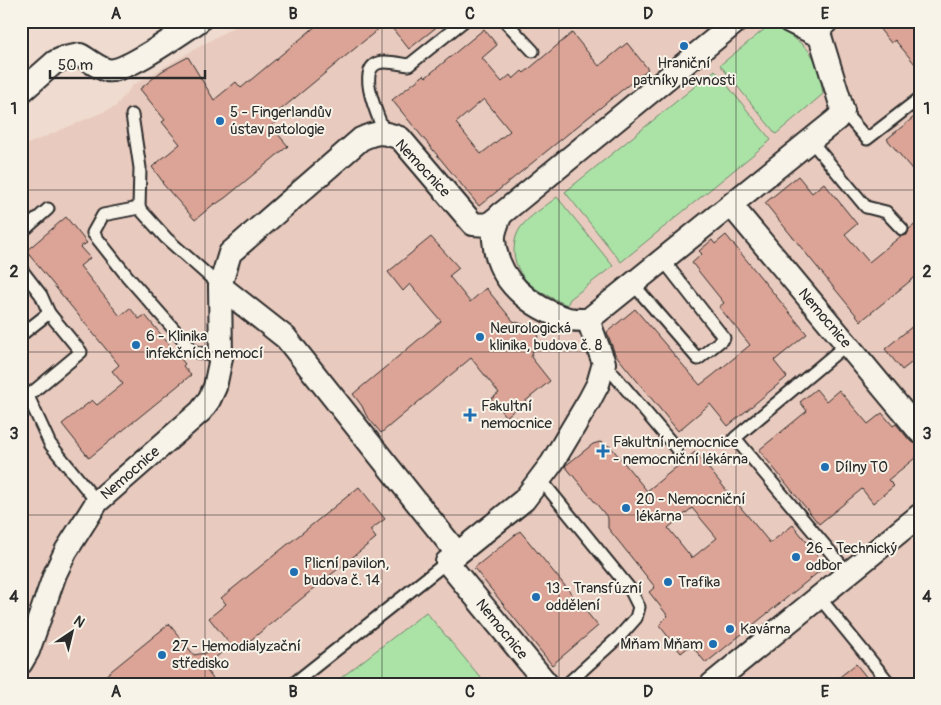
<svg xmlns="http://www.w3.org/2000/svg" width="941" height="705" viewBox="0 0 941 705" font-family="Pangolin,sans-serif">
<style>
.built{fill:#e9cabe}
.green{fill:#abe3a7;stroke:#6b8769}
.building{fill:#dca496;stroke:#2b2b2b;fill-rule:evenodd}
.lines{fill:none;stroke-linecap:round;stroke-linejoin:round}
.lane-casing{stroke:#2b2b2b;stroke-width:15}
.street-casing{stroke:#2b2b2b;stroke-width:26}
.lane{stroke:#f7f3e8;stroke-width:11}
.street{stroke:#f7f3e8;stroke-width:22}
.grid{fill:none;stroke:#2b2b2b;stroke-width:1;stroke-opacity:0.55}
.poi-dot{fill:#1f6fb2;stroke:#f7f3e8;stroke-width:2}
.labels{text-anchor:middle;stroke-width:4;stroke-linejoin:round;paint-order:stroke}
.poi-label{font-size:15px;fill:#2b2b2b;stroke:#f7f3e8;text-anchor:start}
.street-label{font-size:15px;fill:#2b2b2b;stroke:#f7f3e8}
.neatline{fill:none;stroke:#2b2b2b;stroke-width:2}
.grid-label{font-size:16px;text-anchor:middle;font-weight:bold;fill:#2b2b2b}
</style>
<rect width="100%" height="100%" fill="#efdbcf"/>
<filter id="ink" filterUnits="userSpaceOnUse"><feTurbulence type="fractalNoise" baseFrequency=".02" numOctaves="2"/><feDisplacementMap in="SourceGraphic" scale="10" xChannelSelector="R" yChannelSelector="G"/><feConvolveMatrix kernelMatrix="1 2 1 2 8 2 1 2 1" color-interpolation-filters="sRGB"/></filter>
<g filter="url(#ink)">
<path class="built" d="M244 21H920V684H21V147L115 107 133 85Z"/>
<g class="green">
<path d="M769 23C808 47 816 47 823 94L776 134 720 65 766 28Z"/>
<path d="M715 70 771 140 621 262 565 192Z"/>
<path d="M557 197 613 266 570 299 567 305C543 294 517 283 514 253 514 244 515 235 521 227 529 216 545 207 557 197Z"/>
<path d="M426 612 486 684H333Z"/>
</g>
<g class="building">
<path d="M322 21H444L409 49 387 22 273 116 278 121 271 126 288 146 225 198 216 204 215 203 195 220 162 183 163 182 152 167 180 144 162 122 165 120 140 89 162 71 188 57 214 100 236 82 241 88Z"/>
<path d="M873 21H920V70L895 40 891 43Z"/>
<path d="M484 29 497 45 482 58 502 82 510 75 513 79 522 71 524 73 572 33 599 66 627 43 648 69 479 206 392 100 424 75 426 77ZM484 99 510 131 481 154 456 123Z"/>
<path d="M920 112V179L887 139Z"/>
<path d="M798 176 812 193 824 183 857 224 845 234 869 262 901 236 907 235 909 229 920 221V273L861 321 765 203Z"/>
<path d="M66 217 87 243 80 247 90 258 80 266 120 316 130 308 139 319 145 315 185 364 183 366 191 375 89 458 62 424 92 400 97 405 123 384 112 371 119 365 26 251Z"/>
<path d="M726 235 807 334 774 361 787 377 728 426 710 404 678 431 615 354 607 332 635 309 700 385 712 376 750 345 719 307 724 303 692 263 702 254 699 251 712 240 715 244Z"/>
<path d="M431 237 459 268 449 276 470 302 486 288 513 321 540 330 531 357 550 381 506 417 491 399 499 393 471 358 381 433 366 415 362 406 353 394 441 321 410 284 403 291 388 272Z"/>
<path d="M920 320V356L902 370 885 349Z"/>
<path d="M816 389 826 401 839 390 868 424 882 413 893 426 896 424 910 441 920 445V454L888 480 894 486 873 503 862 489 819 524 759 450 807 411 800 402Z"/>
<path d="M600 442 611 447 647 491 695 452 770 543 793 525 826 566 706 663 691 645 681 653 659 625 668 616 649 592 655 587 608 528V518L565 466 593 444ZM692 508 717 538 692 558 668 528Z"/>
<path d="M359 487 385 519 370 530 376 538 236 652 209 618 226 604 221 598Z"/>
<path d="M520 531 598 626 552 665 474 568Z"/>
<path d="M169 624 194 655 226 649 204 667 217 684H95Z"/>
<path d="M856 664 872 684H831Z"/>
</g>
<g class="lines">
<defs>
<g id="lane">
<path d="M505 21 533 51"/>
<path d="M820 36 835 21"/>
<path d="M843 111 867 139 920 98"/>
<path d="M132 115 140 168 139 208"/>
<path d="M384 132C379 118 356 71 378 63 386 60 400 64 409 65L464 21"/>
<path d="M811 141 866 207 886 212 902 229"/>
<path d="M21 233 48 209"/>
<path d="M21 269 41 295 49 313"/>
<path d="M633 284 698 359 724 338 663 260"/>
<path d="M220 286 166 238 139 208 103 215 93 233 127 276 193 351 221 358"/>
<path d="M21 335 49 313 81 352 28 396"/>
<path d="M847 344 735 438 848 573"/>
<path d="M604 363 676 448"/>
<path d="M21 388 28 396 50 444 97 502"/>
<path d="M541 480 630 589 639 607 636 618 620 636 567 684"/>
<path d="M819 597 890 684"/>
<path d="M293 684 447 562"/>
</g>
<g id="street">
<path d="M21 92 55 62 64 58 80 55C88 59 98 68 107 70 124 74 182 32 199 21"/>
<path d="M731 205 920 432"/>
<path d="M501 214C498 222 493 232 494 240 497 281 531 308 568 319 574 320 582 320 588 320L837 119 843 111 820 36 789 21"/>
<path d="M220 286 286 338 457 553"/>
<path d="M21 663 28 651 55 574 66 551 97 502 201 411 209 400 215 387 221 358 220 286 230 253 361 139C378 131 383 132 400 138L473 224 488 225 737 21"/>
<path d="M547 684 447 562 524 500 552 463 589 401 598 384 604 363 588 320"/>
<path d="M712 684 920 515"/>
</g>
</defs>
<use href="#lane" class="lane-casing"/>
<use href="#street" class="street-casing"/>
<use href="#lane" class="lane"/>
<use href="#street" class="street"/>
</g>
</g>
<path class="grid" d="M205 21V684M382 21V684M559 21V684M736 21V684M21 190H920M21 352H920M21 515H920"/>
<g class="poi-dot">
<circle cx="684" cy="46" r="5"/>
<circle cx="220" cy="121" r="5"/>
<circle cx="480" cy="337" r="5"/>
<circle cx="136" cy="345" r="5"/>
<path d="M467.5 407.5h5v5h5v5h-5v5h-5v-5h-5v-5h5z"/>
<path d="M600.5 443.5h5v5h5v5h-5v5h-5v-5h-5v-5h5z"/>
<circle cx="825" cy="467" r="5"/>
<circle cx="626" cy="508" r="5"/>
<circle cx="796" cy="557" r="5"/>
<circle cx="294" cy="572" r="5"/>
<circle cx="668" cy="582" r="5"/>
<circle cx="536" cy="597" r="5"/>
<circle cx="730" cy="629" r="5"/>
<circle cx="713" cy="644" r="5"/>
<circle cx="162" cy="655" r="5"/>
</g>
<g class="labels">
<g class="poi-label">
<text x="684" y="68" text-anchor="middle">Hraniční<tspan x="684" dy="17">patníky pevnosti</tspan></text>
<text x="230" y="117">5 - Fingerlandův<tspan x="230" dy="17">ústav patologie</tspan></text>
<text x="490" y="333">Neurologická<tspan x="490" dy="17">klinika, budova č. 8</tspan></text>
<text x="146" y="341">6 - Klinika<tspan x="146" dy="17">infekčních nemocí</tspan></text>
<text x="481" y="411">Fakultní<tspan x="481" dy="17">nemocnice</tspan></text>
<text x="613" y="447">Fakultní nemocnice<tspan x="613" dy="17">- nemocniční lékárna</tspan></text>
<text x="835" y="472">Dílny TO</text>
<text x="636" y="504">20 - Nemocniční<tspan x="636" dy="17">lékárna</tspan></text>
<text x="806" y="553">26 - Technický<tspan x="806" dy="17">odbor</tspan></text>
<text x="304" y="568">Plicní pavilon,<tspan x="304" dy="17">budova č. 14</tspan></text>
<text x="678" y="587">Trafika</text>
<text x="546" y="593">13 - Transfúzní<tspan x="546" dy="17">oddělení</tspan></text>
<text x="740" y="634">Kavárna</text>
<text x="703" y="649" text-anchor="end">Mňam Mňam</text>
<text x="172" y="651">27 - Hemodialyzační<tspan x="172" dy="17">středisko</tspan></text>
</g>
<g class="street-label">
<text transform="translate(423 168) rotate(47)" y="5">Nemocnice</text>
<text transform="translate(825 318) rotate(50)" y="5">Nemocnice</text>
<text transform="translate(130 473) rotate(-41)" y="5">Nemocnice</text>
<text transform="translate(502 629) rotate(51)" y="5">Nemocnice</text>
</g>
</g>
<rect width="941" height="705" fill="none" stroke="#f7f3e8" stroke-width="55"/>
<g transform="translate(72 632) rotate(35)" stroke="#f7f3e8" stroke-width="4" paint-order="stroke">
<path d="M0-4L9 19L0 12L-9 19Z" fill="#2b2b2b"/>
<text y="-8" font-size="14" font-weight="bold" text-anchor="middle" fill="#2b2b2b">N</text>
</g>
<path d="M50 70v8h155v-8" fill="none" stroke="#2b2b2b" stroke-width="2.5"/>
<text x="58" y="70" font-size="15" fill="#2b2b2b" stroke="#f7f3e8" stroke-width="4" paint-order="stroke">50 m</text>
<rect x="28" y="28" width="886" height="650" class="neatline"/>
<g class="grid-label">
<text x="116" y="19">A</text>
<text x="293" y="19">B</text>
<text x="470" y="19">C</text>
<text x="648" y="19">D</text>
<text x="825" y="19">E</text>
<text x="14" y="114">1</text>
<text x="927" y="114">1</text>
<text x="14" y="277">2</text>
<text x="927" y="277">2</text>
<text x="14" y="439">3</text>
<text x="927" y="439">3</text>
<text x="14" y="602">4</text>
<text x="927" y="602">4</text>
<text x="116" y="697">A</text>
<text x="293" y="697">B</text>
<text x="470" y="697">C</text>
<text x="648" y="697">D</text>
<text x="825" y="697">E</text>
</g>
</svg>
